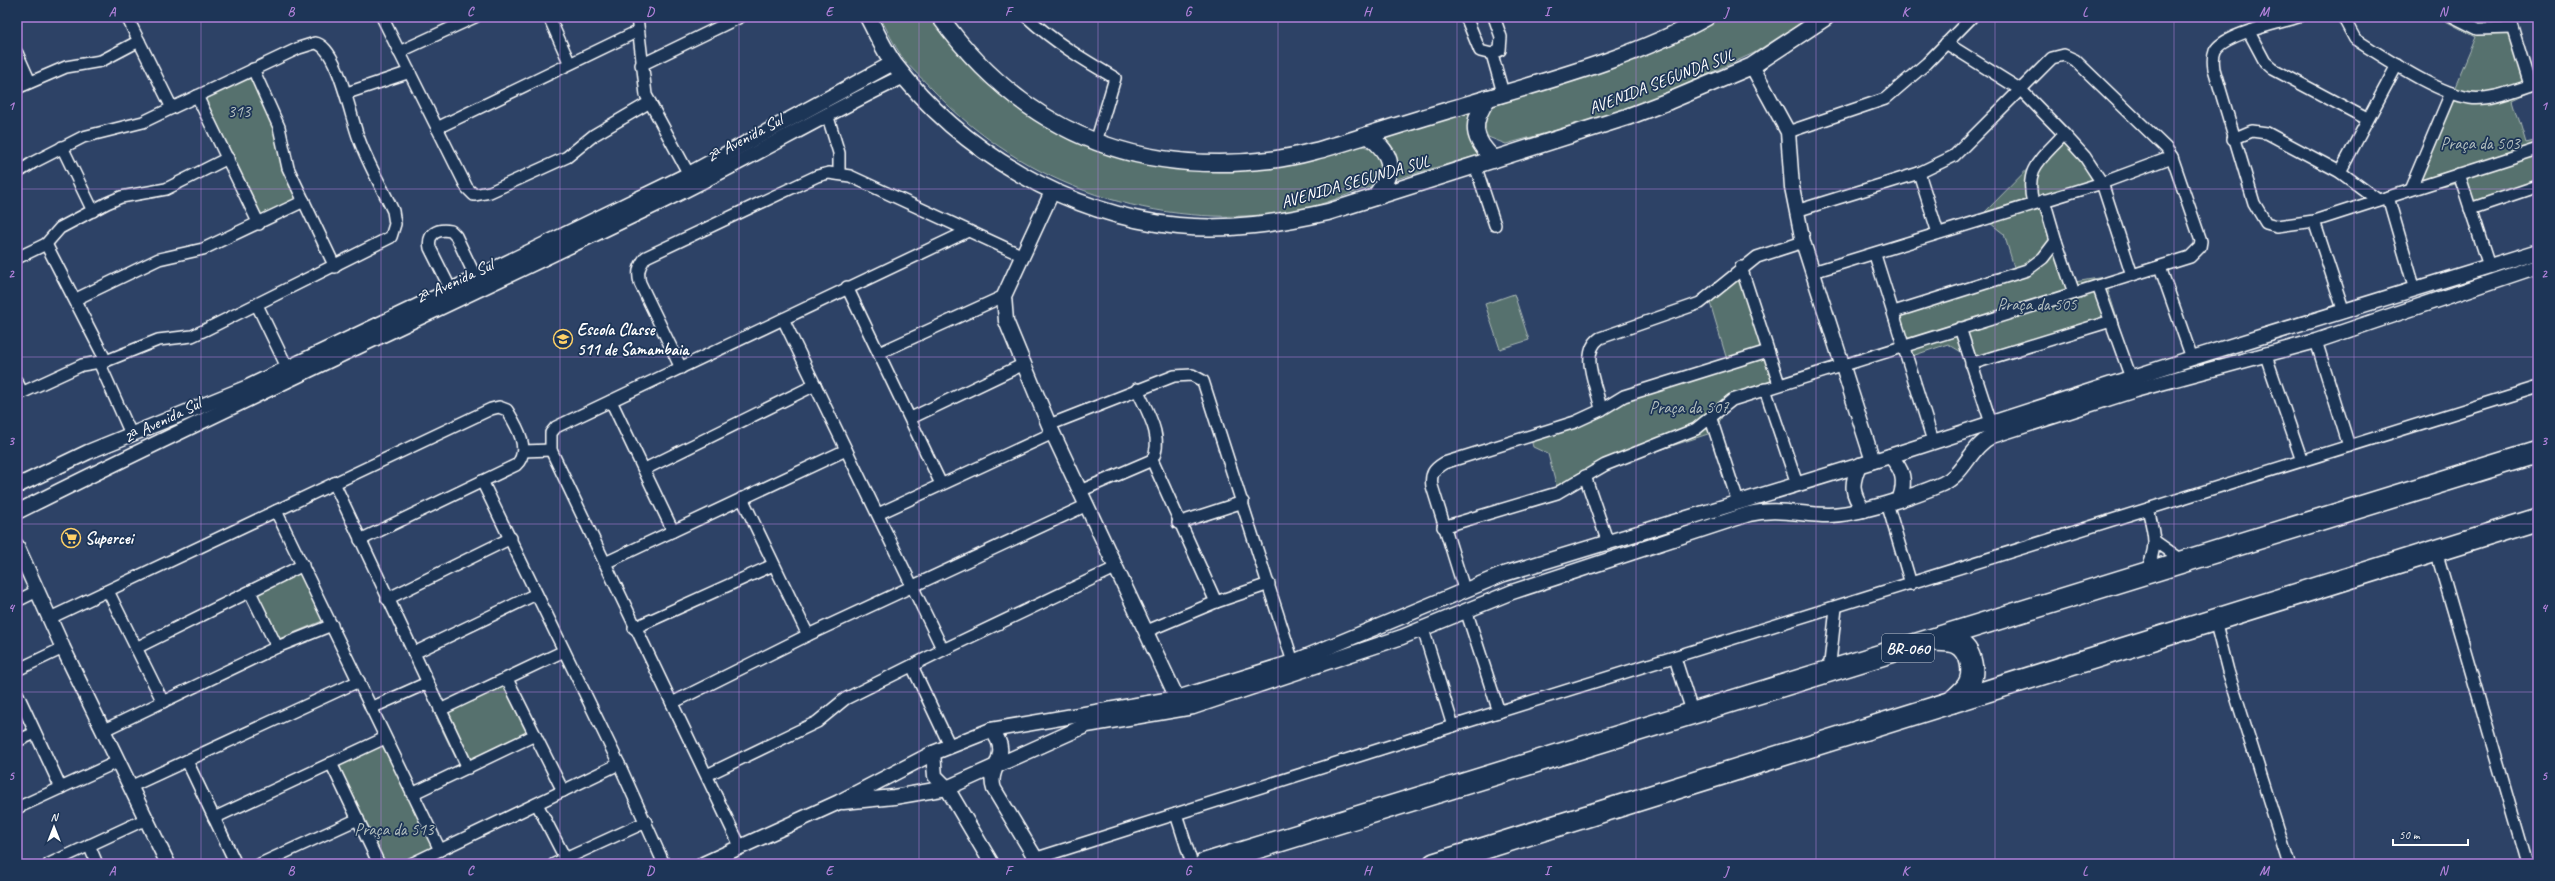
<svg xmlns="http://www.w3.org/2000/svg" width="2555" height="881" viewBox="0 0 2555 881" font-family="Caveat,sans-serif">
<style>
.green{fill:#56716e;stroke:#aab8b6}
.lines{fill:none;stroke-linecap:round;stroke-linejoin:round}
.minor-casing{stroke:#fff;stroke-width:14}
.tertiary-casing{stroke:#fff;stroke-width:17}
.secondary-casing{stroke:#fff;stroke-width:19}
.motorway-casing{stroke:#fff;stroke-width:24}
.minor{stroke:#1d3557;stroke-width:11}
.tertiary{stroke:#1d3557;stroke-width:14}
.secondary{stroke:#1d3557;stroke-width:16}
.motorway{stroke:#1d3557;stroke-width:21}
.grid{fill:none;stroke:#b080d9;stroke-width:1;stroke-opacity:0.55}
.labels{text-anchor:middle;stroke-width:3.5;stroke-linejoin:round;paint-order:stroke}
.shield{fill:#1d3557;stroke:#bbc2cd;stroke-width:1}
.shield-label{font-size:16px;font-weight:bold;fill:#fff}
.street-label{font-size:17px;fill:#fff;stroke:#1d3557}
.park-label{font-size:17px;fill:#b3bfbe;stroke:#1d3557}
.poi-label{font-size:17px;font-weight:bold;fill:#fff;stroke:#1d3557;text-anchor:start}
.neatline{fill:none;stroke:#b080d9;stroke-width:1.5}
.grid-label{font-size:13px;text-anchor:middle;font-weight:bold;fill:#b080d9}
</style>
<rect width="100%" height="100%" fill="#2d4266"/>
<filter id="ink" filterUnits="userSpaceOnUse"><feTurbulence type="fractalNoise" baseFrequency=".025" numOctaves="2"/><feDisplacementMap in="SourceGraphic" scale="8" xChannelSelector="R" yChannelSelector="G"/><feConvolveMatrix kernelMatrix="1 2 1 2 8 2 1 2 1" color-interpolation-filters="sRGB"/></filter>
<g filter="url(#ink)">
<g class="green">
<path d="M880 17H936L999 92 1170 166 1360 145C1373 149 1380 152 1383 166L1370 187C1344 195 1316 208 1289 212 1157 231 1024 187 933 90 923 79 911 69 902 57 894 45 887 30 880 17Z"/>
<path d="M1716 17H1810L1754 53 1627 111 1506 144 1488 137 1482 125 1490 107 1537 92 1690 32Z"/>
<path d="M2438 17H2508L2530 92 2513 100 2526 143 2538 140V189L2471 211 2460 183 2410 194 2476 37Z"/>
<path d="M256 67 283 153 307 204 257 228 195 95Z"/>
<path d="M1473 107C1465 127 1465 139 1482 154L1386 182C1394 160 1399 155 1383 135Z"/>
<path d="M2065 131C2082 146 2102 161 2105 186L2050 201 2075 282 2104 277 2119 325 1968 370 1963 353 1948 344 1903 359 1887 309 2014 267 2004 234 1981 216Z"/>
<path d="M1745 266 1782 387 1727 407 1714 432 1608 467 1559 496 1548 454 1533 447 1529 432 1727 360 1708 296Z"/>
<path d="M1514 294 1529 340 1500 349 1485 304Z"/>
<path d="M303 566 329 618 279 639 255 590Z"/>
<path d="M511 677 539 738 463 773 433 711Z"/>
<path d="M385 733 444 853 420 864H373L324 762Z"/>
</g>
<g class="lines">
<defs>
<g id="minor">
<path d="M382 17 467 188 474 195 490 192 567 157 594 135 650 102"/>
<path d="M549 17 569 62"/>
<path d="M637 17 646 95 692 180"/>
<path d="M1027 17C1054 42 1084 60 1115 78L1096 142"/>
<path d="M1466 17 1480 51 1492 54 1500 50 1501 37 1494 17"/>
<path d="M2298 17C2280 23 2223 34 2215 51 2213 56 2213 63 2214 69L2254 203 2266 223 2277 226 2314 221 2538 149"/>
<path d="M2343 17 2355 39 2361 43C2390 61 2437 93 2470 98 2491 101 2518 89 2538 83"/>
<path d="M2454 17 2478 29 2512 28"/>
<path d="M2509 17 2530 85"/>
<path d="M2249 32 2265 62 2273 69 2367 119"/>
<path d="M1946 43 2021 90 2064 134C2041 160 2024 167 2033 203"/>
<path d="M399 52 475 17"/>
<path d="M17 53 30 82"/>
<path d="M1492 54 1503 93"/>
<path d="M641 65 740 17"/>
<path d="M253 69 279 127 288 168 335 267"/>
<path d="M17 88 66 67 101 61 139 41"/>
<path d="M347 93 410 72"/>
<path d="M197 96 259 224"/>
<path d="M827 114 839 153V174"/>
<path d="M437 128 638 31"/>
<path d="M1788 132 1885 99 1927 63 1972 17"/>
<path d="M2064 134 2085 157 2102 183 2132 275"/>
<path d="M2233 139 2252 131 2267 133 2340 172 2378 200"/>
<path d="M62 147 93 211"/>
<path d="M1475 165 1495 225"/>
<path d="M2340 172 2397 65"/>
<path d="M17 173 34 162 83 137 143 122 172 108"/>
<path d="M1919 173 1938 233"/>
<path d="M2459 174 2489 266"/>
<path d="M2410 190 2451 93"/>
<path d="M2388 197 2415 290"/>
<path d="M2470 209 2538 186"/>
<path d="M2314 221 2344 312"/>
<path d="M2056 241 2074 293"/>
<path d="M46 244 106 361"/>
<path d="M1875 255 1933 441"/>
<path d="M17 258 46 244 60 228 107 203 121 197 166 189 228 158"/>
<path d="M1741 267 1779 384"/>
<path d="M2160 267 2192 358"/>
<path d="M1813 272 2102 183 2172 157"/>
<path d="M2098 286 2131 378"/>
<path d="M847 287 941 484"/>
<path d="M451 290 430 248C427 234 437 228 451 231L456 236 476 278"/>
<path d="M76 299 159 259 203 249 304 201"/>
<path d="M257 305 287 367"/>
<path d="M1894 312 2027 270 2043 258 2056 241 2044 200"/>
<path d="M783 319 943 650"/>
<path d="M1960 328 1991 423"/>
<path d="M2316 341 2349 446"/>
<path d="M879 353 1004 296"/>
<path d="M2266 356 2302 461"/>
<path d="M99 362 131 434"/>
<path d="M1971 364 2111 321"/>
<path d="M681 368 640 283C637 272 639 266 646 257L817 176 829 173 850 176 1023 256"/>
<path d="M17 382 22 392"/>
<path d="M1765 389 1797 484"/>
<path d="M17 395 82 365 106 361 158 340 192 336 205 330 391 237 395 224 393 211C382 187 368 164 359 139 351 120 338 46 315 43L299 48 172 108 127 17"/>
<path d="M611 401 673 531"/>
<path d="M1601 410 1624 396 1768 351"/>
<path d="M911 418 1022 365"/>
<path d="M1711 419 1738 502"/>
<path d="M1049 425 1174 376 1192 375 1203 381 1293 662"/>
<path d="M523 451 551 450"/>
<path d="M1152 460 1216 602"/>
<path d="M645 469 815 385"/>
<path d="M1585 476 1608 543"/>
<path d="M482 481 619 764 664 864"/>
<path d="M334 483 468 768"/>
<path d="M1080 491 1152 460C1165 438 1146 410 1137 389"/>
<path d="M742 498 808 635"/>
<path d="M1887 503 1911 584"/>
<path d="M276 511 440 850"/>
<path d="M878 514 1053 433"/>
<path d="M1178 523 1243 502"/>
<path d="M1443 527 1557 493 1605 465 1696 429 1732 400 2190 257 2200 247 2201 241 2172 157 2166 148 2075 60 2064 55 2052 58 1954 156 1919 173 1796 211"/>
<path d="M2156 542 2183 561"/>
<path d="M2436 551 2527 864"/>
<path d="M605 563 846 450"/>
<path d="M2145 574C2158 547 2155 537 2148 509"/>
<path d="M1464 589 1432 486C1430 474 1434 469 1444 463L1575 422 1601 410C1598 388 1578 354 1600 338L1700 303 1757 257 1803 242"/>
<path d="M108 591 163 702"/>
<path d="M250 592 277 647"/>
<path d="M387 599 511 538"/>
<path d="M17 601 37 591"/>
<path d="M1466 610 1499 712"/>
<path d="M50 618 491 409 499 407 507 410C516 425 532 450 516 465L360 540"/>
<path d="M2215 620 2228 671 2289 864"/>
<path d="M634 628 773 565"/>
<path d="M1423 629 1453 726"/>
<path d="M1147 631 1216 602 1269 584"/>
<path d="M136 648 303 565"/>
<path d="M414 653 536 594"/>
<path d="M1675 658 1693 714"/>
<path d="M912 666 950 746"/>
<path d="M17 670 63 648"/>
<path d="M1829 672 1836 608"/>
<path d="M507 679 563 791"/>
<path d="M17 693 61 788"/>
<path d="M672 703 808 635 1087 505"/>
<path d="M371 708 427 683"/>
<path d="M440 710 564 651"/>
<path d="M104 730 277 647 332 625"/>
<path d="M17 741 35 733"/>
<path d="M187 761 236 864"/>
<path d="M331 763 379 864"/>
<path d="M707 775 817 722 845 699 943 650 1115 568"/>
<path d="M132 786 359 681"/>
<path d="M412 794 535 735"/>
<path d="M537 804 565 858"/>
<path d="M17 808 119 761"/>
<path d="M1176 814 1192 864"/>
<path d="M214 818 385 738"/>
<path d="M89 845 97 864"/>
<path d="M740 846 551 450V433L556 427 968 231"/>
<path d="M1034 859 1453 726 2538 387"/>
<path d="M49 864 146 819"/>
<path d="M260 864 358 819"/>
<path d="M411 864 619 764"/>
<path d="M554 864 646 822"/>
</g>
<g id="tertiary">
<path d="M1752 66 1788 132 1792 187 1803 242 1873 461"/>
<path d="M1052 192 1004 296 1006 321 1049 425 1177 698"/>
<path d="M1890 456C1903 470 1906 480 1900 498"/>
<path d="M1859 465C1851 484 1851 494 1864 510"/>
<path d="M17 486 88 452 248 387 451 290 689 174 893 63"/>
<path d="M17 512C230 405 447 306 661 202 744 162 822 115 904 76"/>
<path d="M17 546 63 648 168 864"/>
<path d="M991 730C1014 755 986 767 994 789L1039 864"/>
<path d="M933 753 935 776 947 788 992 864"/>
<path d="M843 802 894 797 947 788 1087 725 1193 707 1402 637 1512 592 1749 514C1776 507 1801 515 1828 515 1857 515 1914 496 1942 484 1964 475 1970 447 1992 436L2135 390 2316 341 2538 266"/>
<path d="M703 864 839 802 933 753 991 730 1177 698 1293 662 1504 574 1890 456 2192 358 2538 251"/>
</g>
<g id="secondary">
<path d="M868 17C876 32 884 50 894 64 961 152 1069 215 1178 226 1229 231 1279 223 1328 212L1627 117 1669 101 1752 66 1826 17"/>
<path d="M940 17C1022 130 1132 176 1270 160 1304 156 1336 145 1368 135 1402 124 1436 114 1469 104 1549 80 1634 58 1707 17"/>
<path d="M1488 98C1470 123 1472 139 1494 159"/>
<path d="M1368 135C1395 157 1395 169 1375 197"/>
</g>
<g id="motorway">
<path d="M1936 640C1942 641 1951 640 1957 643 1972 650 1976 674 1967 687 1963 692 1957 697 1952 702"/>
<path d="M1205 864 2538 452"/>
<path d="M1434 864 2538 519"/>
</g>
</defs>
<use href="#minor" class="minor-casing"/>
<use href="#tertiary" class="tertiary-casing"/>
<use href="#secondary" class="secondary-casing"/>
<use href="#motorway" class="motorway-casing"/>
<use href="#minor" class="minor"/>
<use href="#tertiary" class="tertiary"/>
<use href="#secondary" class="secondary"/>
<use href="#motorway" class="motorway"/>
</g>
</g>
<path class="grid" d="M201 17V864M381 17V864M560 17V864M739 17V864M919 17V864M1098 17V864M1278 17V864M1457 17V864M1636 17V864M1816 17V864M1995 17V864M2174 17V864M2354 17V864M17 189H2538M17 357H2538M17 524H2538M17 692H2538"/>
<defs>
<symbol id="school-ring" viewBox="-11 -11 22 22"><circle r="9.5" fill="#1d3557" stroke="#ffd166" stroke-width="1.5"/><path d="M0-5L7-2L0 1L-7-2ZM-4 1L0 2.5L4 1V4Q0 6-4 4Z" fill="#ffd166"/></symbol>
<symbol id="supermarket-ring" viewBox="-11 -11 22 22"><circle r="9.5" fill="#1d3557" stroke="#ffd166" stroke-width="1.5"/><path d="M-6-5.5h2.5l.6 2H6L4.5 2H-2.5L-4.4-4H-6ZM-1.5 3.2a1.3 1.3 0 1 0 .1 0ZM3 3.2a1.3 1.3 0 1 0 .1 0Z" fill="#ffd166"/></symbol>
</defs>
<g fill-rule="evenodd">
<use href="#school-ring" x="552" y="328" width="22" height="22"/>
<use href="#supermarket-ring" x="60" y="527" width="22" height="22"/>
</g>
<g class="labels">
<rect class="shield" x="1882" y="634" width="52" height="28" rx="3"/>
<g class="shield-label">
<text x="1908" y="654">BR-060</text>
</g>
<g class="street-label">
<text transform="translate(1661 81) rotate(-21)" y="6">AVENIDA SEGUNDA SUL</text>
<text transform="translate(744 138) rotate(-28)" y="6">2ᵃ Avenida Sul</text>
<text transform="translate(1355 181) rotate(-16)" y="6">AVENIDA SEGUNDA SUL</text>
<text transform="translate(454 281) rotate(-25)" y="6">2ᵃ Avenida Sul</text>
<text transform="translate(162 420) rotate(-26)" y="6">2ᵃ Avenida Sul</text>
</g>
<g class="park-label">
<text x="239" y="117">313</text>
<text x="2480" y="149">Praça da 503</text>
<text x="2037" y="310">Praça da 505</text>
<text x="1689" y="413">Praça da 507</text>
<text x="394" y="835">Praça da 513</text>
</g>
<g class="poi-label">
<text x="577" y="335">Escola Classe<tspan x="577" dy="20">511 de Samambaia</tspan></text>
<text x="85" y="544">Supercei</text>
</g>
</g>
<rect width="2555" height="881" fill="none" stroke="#1d3557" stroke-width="44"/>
<g transform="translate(54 827)" stroke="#1d3557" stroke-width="3" paint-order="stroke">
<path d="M0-3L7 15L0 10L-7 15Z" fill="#ffffff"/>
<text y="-6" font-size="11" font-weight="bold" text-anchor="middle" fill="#ffffff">N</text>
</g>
<path d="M2393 839v6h75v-6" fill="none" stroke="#ffffff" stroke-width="2"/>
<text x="2399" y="839" font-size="12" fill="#ffffff" stroke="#1d3557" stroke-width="3" paint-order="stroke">50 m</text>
<rect x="22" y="22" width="2511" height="837" class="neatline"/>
<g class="grid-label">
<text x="112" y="16">A</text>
<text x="291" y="16">B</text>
<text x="470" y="16">C</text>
<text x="650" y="16">D</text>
<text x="829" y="16">E</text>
<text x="1008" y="16">F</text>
<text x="1188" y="16">G</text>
<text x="1367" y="16">H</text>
<text x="1547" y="16">I</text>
<text x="1726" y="16">J</text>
<text x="1905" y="16">K</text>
<text x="2085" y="16">L</text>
<text x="2264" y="16">M</text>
<text x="2443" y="16">N</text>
<text x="11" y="110">1</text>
<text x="2544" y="110">1</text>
<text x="11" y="278">2</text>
<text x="2544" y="278">2</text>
<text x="11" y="445">3</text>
<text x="2544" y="445">3</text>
<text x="11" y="612">4</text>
<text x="2544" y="612">4</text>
<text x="11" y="780">5</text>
<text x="2544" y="780">5</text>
<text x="112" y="875">A</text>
<text x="291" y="875">B</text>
<text x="470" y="875">C</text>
<text x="650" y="875">D</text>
<text x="829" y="875">E</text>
<text x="1008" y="875">F</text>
<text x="1188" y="875">G</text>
<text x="1367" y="875">H</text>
<text x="1547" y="875">I</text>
<text x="1726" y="875">J</text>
<text x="1905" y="875">K</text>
<text x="2085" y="875">L</text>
<text x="2264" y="875">M</text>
<text x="2443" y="875">N</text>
</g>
</svg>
